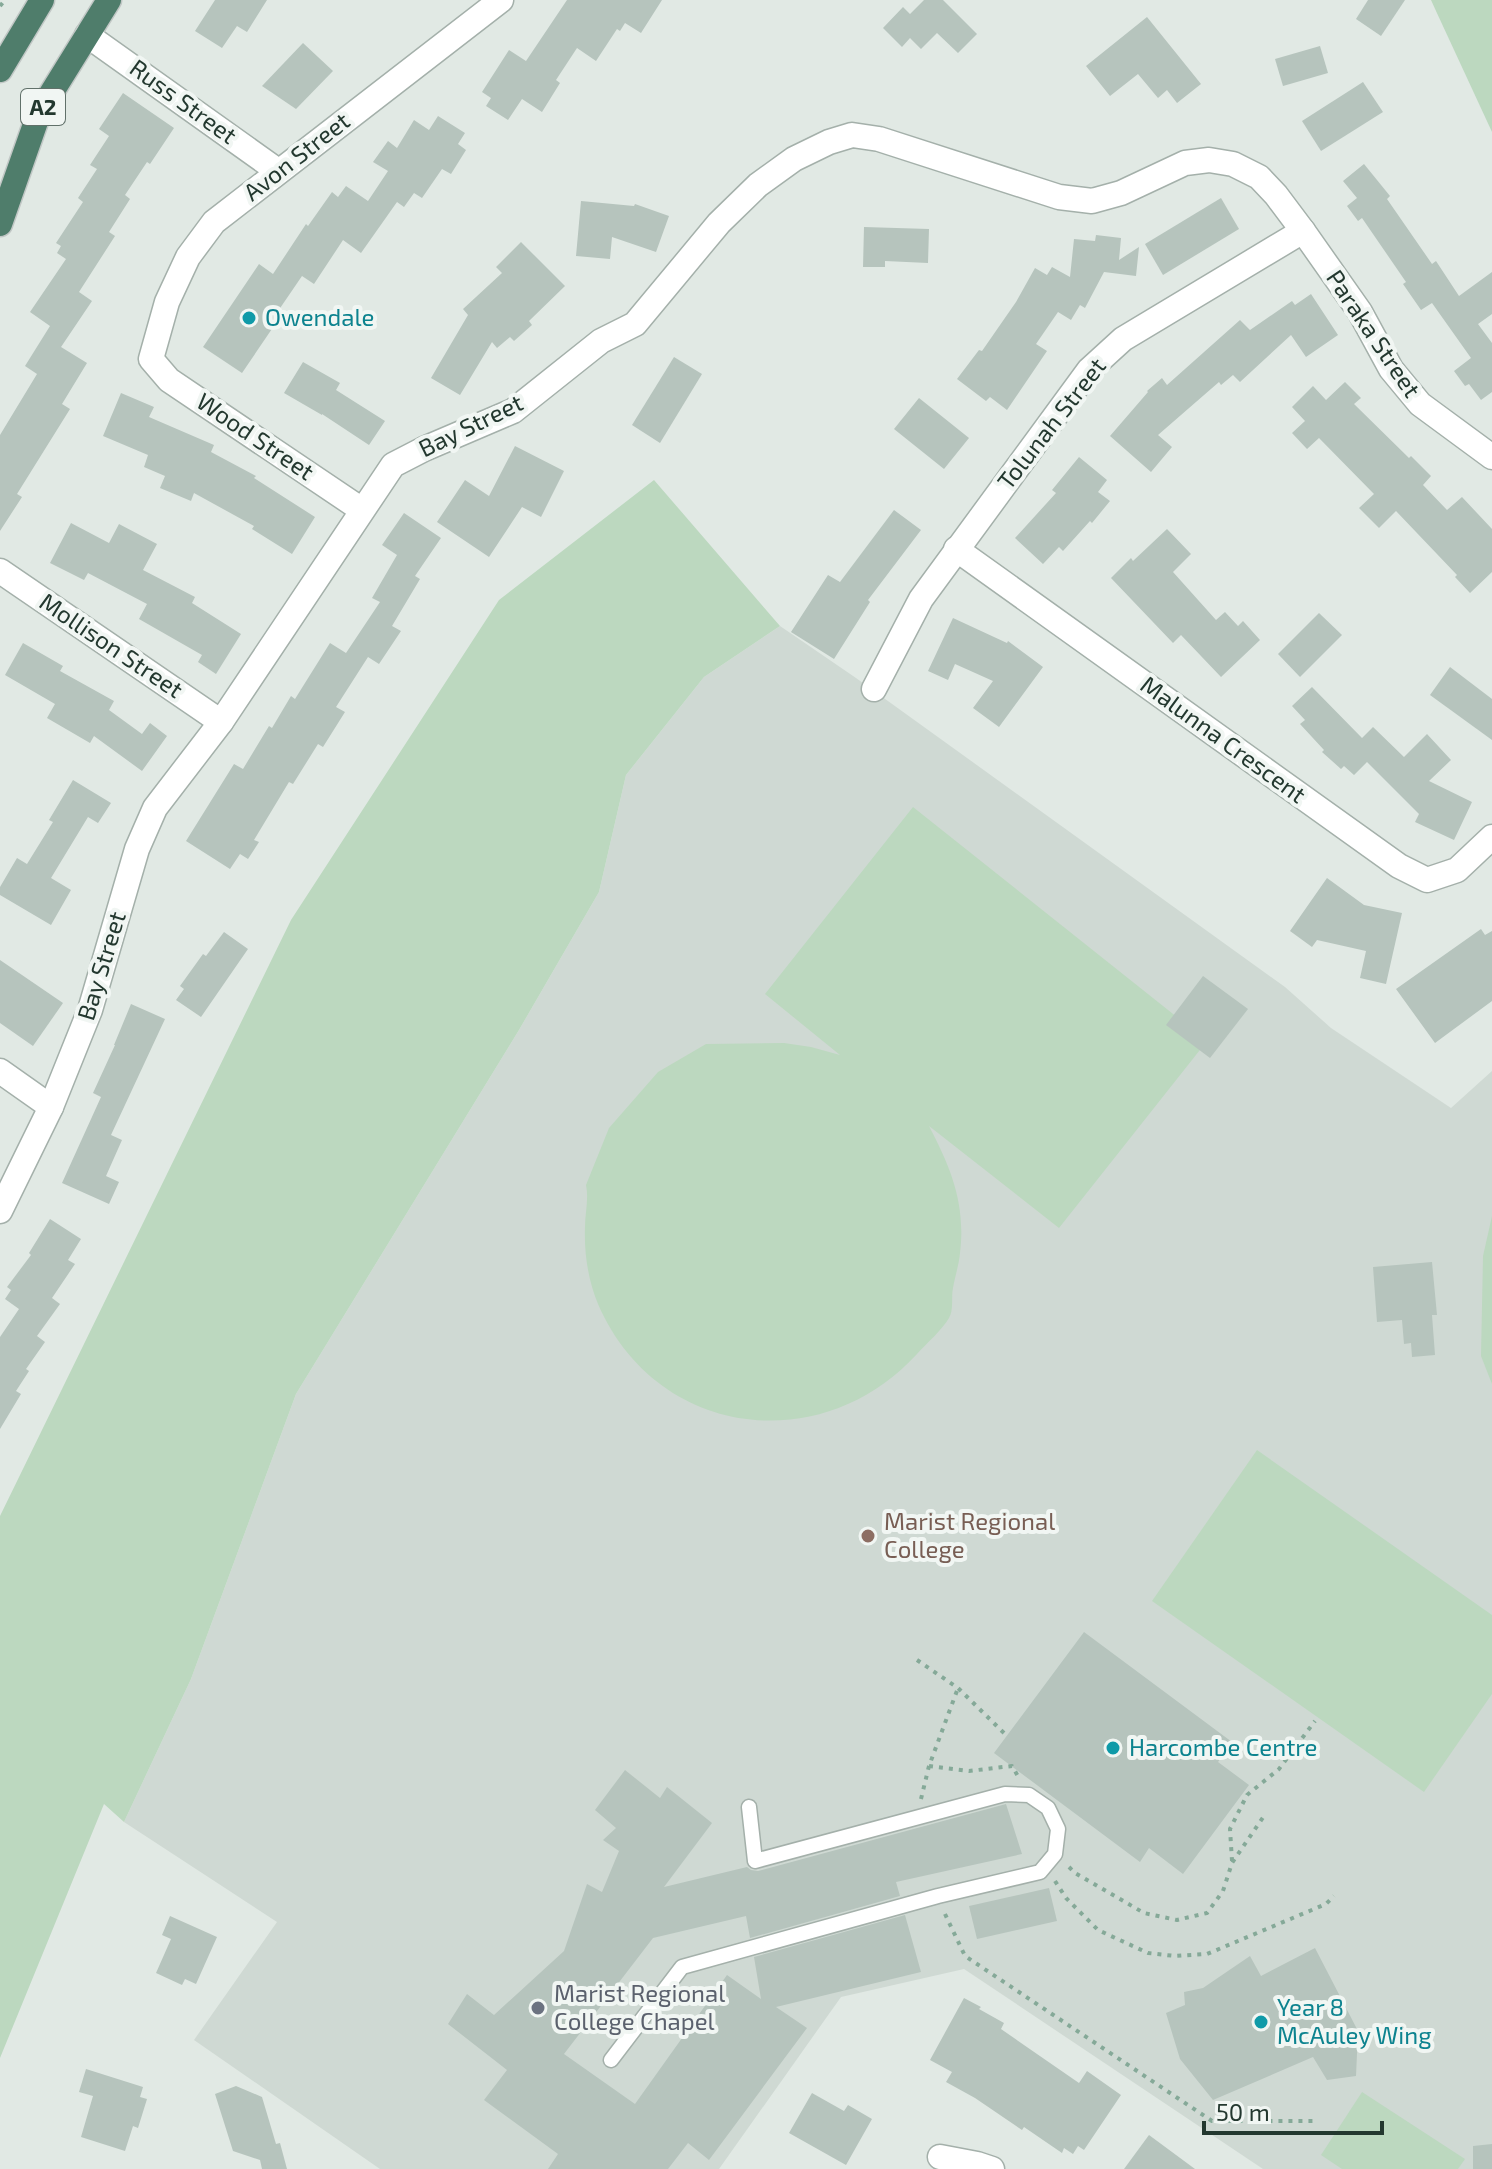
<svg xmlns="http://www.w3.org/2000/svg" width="1492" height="2169" viewBox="0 0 1492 2169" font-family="'Exo 2',sans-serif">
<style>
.built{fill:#cfd9d3}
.green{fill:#bcd8bf}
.building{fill:#b6c4bd}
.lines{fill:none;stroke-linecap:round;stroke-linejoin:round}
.service-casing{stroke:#a4b0aa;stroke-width:17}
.minor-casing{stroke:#a4b0aa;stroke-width:27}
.trunk-casing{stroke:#c1c7c5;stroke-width:27}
.path{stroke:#85a998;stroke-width:4;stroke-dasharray:4 6;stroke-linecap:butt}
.service{stroke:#fff;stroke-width:14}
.minor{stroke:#fff;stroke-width:24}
.trunk{stroke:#4f7d6b;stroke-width:24}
.culture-dot{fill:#0f9aa8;stroke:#f1f6f3;stroke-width:3}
.education-dot{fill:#8d6e63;stroke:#f1f6f3;stroke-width:3}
.worship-dot{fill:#6b7280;stroke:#f1f6f3;stroke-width:3}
.labels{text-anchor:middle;stroke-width:8;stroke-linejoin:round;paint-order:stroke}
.shield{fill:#f1f6f3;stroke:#61716a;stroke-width:2}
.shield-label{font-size:22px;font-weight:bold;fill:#23382f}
.street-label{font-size:24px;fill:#23382f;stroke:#f1f6f3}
.culture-label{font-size:24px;fill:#0d838f;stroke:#f1f6f3;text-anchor:start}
.education-label{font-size:24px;fill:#785e54;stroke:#f1f6f3;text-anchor:start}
.worship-label{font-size:24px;fill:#5b616d;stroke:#f1f6f3;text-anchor:start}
</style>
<rect width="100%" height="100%" fill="#e1e9e4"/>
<path class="built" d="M780 626 856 678 1285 987 1331 1028 1451 1108 1492 1071V2169H1263L964 1969 841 1997 719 2169H380L194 2040 277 1922 124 1822 191 1679 296 1394 519 1030 599 892 626 775 704 677Z"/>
<g class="green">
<path d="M1431 0H1492V132L1436 11Z"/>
<path d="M654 480 780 626 704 677 626 775 599 892 519 1030 296 1394 191 1679 124 1822 104 1804 0 2058V1516L291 920 499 600Z"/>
<path d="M913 807 1207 1041 1059 1228 929 1126C951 1168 966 1204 960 1253 959 1265 955 1276 953 1288 951 1297 954 1310 949 1318 943 1329 926 1344 917 1354 821 1459 656 1438 598 1304 588 1280 584 1253 585 1227 585 1213 589 1199 586 1185L609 1128 658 1072 706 1044 784 1043 811 1047 840 1055 765 994Z"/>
<path d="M1492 1216V1384L1481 1356 1483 1256Z"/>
<path d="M1257 1450 1492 1615V1694L1424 1792 1152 1601Z"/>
<path d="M1362 2092 1465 2159 1458 2169H1342L1321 2155Z"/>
</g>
<g class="building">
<path d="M215 0H267L247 32 237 26 222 48 195 31Z"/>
<path d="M567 0H662L641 33 625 23 620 31 617 29 596 61 577 48 556 80 560 83 542 112 522 99 508 120 486 106 491 98 482 92 509 50 526 61Z"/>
<path d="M924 0H943L977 34 958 53 937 33 921 49 910 38 902 47 883 28 903 7 910 14Z"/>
<path d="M1368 0H1405L1381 36 1356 19Z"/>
<path d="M1147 17 1201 84 1177 103 1167 90 1158 98 1138 74 1110 96 1086 66Z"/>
<path d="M303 43 333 71 296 109 262 86Z"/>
<path d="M1320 46 1328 73 1283 86 1275 59Z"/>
<path d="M1363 82 1383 112 1321 151 1302 121Z"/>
<path d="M123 93 174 128 150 164 147 162 125 195 130 199 109 232 115 236 79 292 92 301 61 347 87 363 62 404 70 409 17 494 22 497 0 531V435L37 374 25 366 50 326 30 312 66 259 57 253 61 246 56 243 83 202 78 198 97 169 90 165 109 136 99 129Z"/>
<path d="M438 116 465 133 458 144 466 150 451 174 442 169 422 198 414 193 404 207 397 202 361 253 343 240 314 284 302 276 274 317 278 320 242 373 203 347 259 264 273 274 306 224 308 226 332 192 338 197 346 186 368 201 388 171 373 162 388 141 397 148 414 120 429 130Z"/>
<path d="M1364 164 1390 196 1387 199 1432 264 1436 261 1459 296 1492 272V314L1478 324 1492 343V392L1481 400 1469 384 1465 386 1454 371 1471 358 1432 303 1421 310 1403 284 1406 282 1362 218 1358 221 1347 206 1357 198 1343 181Z"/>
<path d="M1221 198 1239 229 1163 275 1145 244Z"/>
<path d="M581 201 634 206 635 204 669 216 656 252 612 237 610 259 576 256Z"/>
<path d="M864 227 929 229 928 263 885 261V267H863Z"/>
<path d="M1096 235 1121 238 1119 260 1139 247 1136 276 1104 272 1085 308 1080 305 1071 320 1058 312 1036 344 1047 351 1007 410 990 397 986 401 957 379 979 350 982 351 1016 302 1035 268 1047 275 1052 267 1070 277 1074 239 1095 241Z"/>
<path d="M521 242 565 286 529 321 532 325 514 341 510 337 497 348 492 342 460 395 431 378 468 315 463 309 502 273 496 267Z"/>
<path d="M1311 294 1338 335 1306 357 1291 335 1240 382 1233 375 1221 385 1219 382 1158 435 1172 447 1151 472 1110 436 1148 392 1147 391 1162 378 1167 385 1240 320 1250 330 1292 301 1295 305Z"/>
<path d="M674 357 702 374 660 443 632 425Z"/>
<path d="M303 362 340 383 336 390 385 421 369 445 322 414V415L284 393Z"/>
<path d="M1345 382 1361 398 1354 404 1409 458 1411 456 1431 476 1423 485 1447 510 1462 497 1492 529V572L1470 593 1455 577 1457 575 1396 511 1379 528 1359 508 1374 494 1319 438 1307 449 1292 433 1305 421 1292 407 1313 386 1326 400Z"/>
<path d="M121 393 154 407 149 417 214 445 211 452 256 476 254 478 315 517 292 554 252 529 254 526 194 493 191 501 160 488 165 476 144 467 148 455 103 436Z"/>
<path d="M919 398 969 438 944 469 894 429Z"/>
<path d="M515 446 564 471 541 517 522 507 489 557 437 522 465 480 489 496Z"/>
<path d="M1079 457 1107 480 1098 492 1110 501 1092 523 1090 521 1063 551 1059 547 1043 564 1015 538 1056 493 1052 490Z"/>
<path d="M894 510 921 530 868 600 870 602 834 659 791 632 828 575 840 582Z"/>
<path d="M404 513 441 538 415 576 420 579 392 626 401 631 379 664 368 657 336 707 345 712 323 747 318 744 293 784 289 782 254 840 259 842 248 859 240 854 230 869 186 841 234 764 243 769 269 726 272 728 291 696 295 699 330 643 346 653 380 602 372 598 397 555 382 545Z"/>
<path d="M71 523 109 543 119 524 157 544 143 570 195 597 192 603 241 634 216 674 198 662 202 655 139 619 147 604 88 573 84 580 50 563Z"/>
<path d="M1167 529 1191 554 1173 572 1216 620 1225 612 1238 626 1243 621 1260 640 1221 677 1181 635 1173 643 1111 578 1131 558 1133 561Z"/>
<path d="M1319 613 1342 635 1300 677 1278 654Z"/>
<path d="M953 618 1007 643 1008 641 1043 667 999 727 973 708 993 681 955 664 948 680 928 671Z"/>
<path d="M23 643 63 666 60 671 114 701 109 710 142 734 150 723 167 736 142 771 94 736 90 743 47 718 55 704 5 675Z"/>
<path d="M1450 667 1492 699V740L1430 695Z"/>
<path d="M1312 687 1362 738 1373 727 1404 757 1427 734 1451 760 1429 781 1472 802 1454 840 1415 822 1419 814 1367 762 1354 775 1344 766 1341 769 1322 752 1324 750 1300 724 1305 720 1292 706Z"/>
<path d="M73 780 111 803 98 823 88 817 51 878 71 890 51 925 0 895V887L17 858 27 864 53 822 49 820Z"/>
<path d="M1327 878 1364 905 1402 913 1386 984 1360 978 1366 951 1317 940 1312 947 1290 931Z"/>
<path d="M1481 929 1485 935 1492 931V1001L1435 1043 1396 989Z"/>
<path d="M224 932 248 949 201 1017 176 1000 184 989 180 986 203 954 206 956Z"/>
<path d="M0 960 63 1003 33 1046 0 1023Z"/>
<path d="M1203 976 1248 1009 1210 1058 1166 1025Z"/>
<path d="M131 1004 165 1019 111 1135 122 1140 106 1176 119 1182 109 1204 62 1183 101 1097 93 1093 115 1045H114Z"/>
<path d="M50 1219 81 1239 68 1260 75 1264 52 1298 60 1304 37 1336 45 1342 26 1369 29 1371 16 1391 21 1394 0 1429V1337L19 1309 5 1299 11 1290 7 1287 31 1255 29 1253Z"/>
<path d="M1432 1262 1437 1315H1432L1435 1355 1412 1357 1411 1343 1404 1344 1402 1320 1377 1322 1373 1267Z"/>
<path d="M1084 1632 1232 1742 1218 1762 1249 1785 1183 1874 1149 1848 1140 1862 994 1753Z"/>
<path d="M625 1770 660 1798 667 1787 712 1823 664 1887 747 1867 751 1870 758 1871 1006 1804 1022 1854 896 1882 900 1896 750 1938 746 1916 653 1938 564 2054 635 2104 727 1975 761 1999 754 1957 905 1915 921 1972 776 2007 807 2028 709 2160 688 2143 668 2169H548L558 2154 484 2100 507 2070 448 2024 467 1994 494 2015 564 1951 587 1884 602 1892 619 1851 603 1840 616 1828 595 1810Z"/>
<path d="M1049 1888 1057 1921 977 1939 969 1906Z"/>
<path d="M170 1916 217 1937 196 1984 185 1979 182 1985 156 1973 171 1939 162 1935Z"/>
<path d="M1315 1948 1358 2031 1356 2076 1327 2080 1313 2057 1213 2100 1180 2059 1166 2013 1185 2005 1184 1992 1203 1988 1250 1956 1261 1976Z"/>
<path d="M964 1998 981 2007 979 2009 1004 2023 1001 2029 1079 2083 1087 2071 1121 2095 1084 2150 1078 2146 1073 2154 1064 2148 1062 2153 1024 2127 1022 2130 975 2098 946 2082 952 2072 930 2060Z"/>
<path d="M86 2069 143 2087 140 2097 147 2099 138 2128 133 2126 125 2151 81 2137 93 2096 79 2092Z"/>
<path d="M236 2086 262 2097 276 2144 280 2143 287 2169H262L260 2160 233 2151 215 2094Z"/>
<path d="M812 2093 844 2111 848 2105 872 2119 846 2165 789 2133Z"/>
<path d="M1149 2135 1195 2169H1124Z"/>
<path d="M1492 2144V2169H1473V2146Z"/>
</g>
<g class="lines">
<defs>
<path id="service" d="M611 2060 682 1967 938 1896 1040 1872 1055 1854 1058 1829 1048 1808 1029 1795 1005 1794 755 1861 749 1807"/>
<g id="minor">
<path d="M87 35 278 171"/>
<path d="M362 510 169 380 151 359 167 302 188 257 214 222 501 0"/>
<path d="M956 549 1399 866 1427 880 1457 870 1492 837"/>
<path d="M0 571 221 722"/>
<path d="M874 689 921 599 1089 370 1123 339 1303 231"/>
<path d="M0 1071 51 1107"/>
<path d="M0 1211 51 1107 90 1010 137 849 155 808 221 722 393 465 424 449 513 411 601 341 635 324 719 223 758 185 794 159 829 142 852 135 879 139 1059 197 1092 201 1121 193 1185 163 1209 160 1233 164 1259 177 1276 195 1303 231 1360 312 1391 369 1420 404 1492 457"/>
<path d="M940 2157 977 2164 992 2169"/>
</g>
<g id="trunk">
<path d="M0 70 42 0"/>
<path d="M0 224 39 113 109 0"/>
</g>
</defs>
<use href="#service" class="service-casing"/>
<use href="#minor" class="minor-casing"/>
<use href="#trunk" class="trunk-casing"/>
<g class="path">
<path d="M0 6 5 0"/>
<path d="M917 1660 958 1688 1007 1736"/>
<path d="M929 1766 969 1771 1012 1766 1019 1778"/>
<path d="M921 1799 929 1766 958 1688"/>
<path d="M1232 1861 1230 1829 1247 1795 1279 1769 1315 1721"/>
<path d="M1069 1867 1075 1873 1144 1913 1177 1920 1207 1913 1223 1891 1232 1863 1266 1813"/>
<path d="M1055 1881 1066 1898 1098 1930 1148 1953 1175 1956 1207 1954 1326 1904 1334 1896"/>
<path d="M945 1914 965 1956 1212 2121H1318"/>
</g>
<use href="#service" class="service"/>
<use href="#minor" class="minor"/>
<use href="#trunk" class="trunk"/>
</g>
<g class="culture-dot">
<circle cx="249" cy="318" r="8"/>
<circle cx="1113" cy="1748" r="8"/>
<circle cx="1261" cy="2022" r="8"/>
</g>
<circle class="education-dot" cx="868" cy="1536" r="8"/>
<circle class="worship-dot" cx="538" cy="2008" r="8"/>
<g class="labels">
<rect class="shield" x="21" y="89" width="44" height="36" rx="6"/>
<g class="shield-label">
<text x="43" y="115">A2</text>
</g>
<g class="street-label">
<text transform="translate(183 102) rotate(36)" y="8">Russ Street</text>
<text transform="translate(297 157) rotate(-38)" y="8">Avon Street</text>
<text transform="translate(1373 334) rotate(56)" y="8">Paraka Street</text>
<text transform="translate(1052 424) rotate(-52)" y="8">Tolunah Street</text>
<text transform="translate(471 426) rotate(-26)" y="8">Bay Street</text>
<text transform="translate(255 437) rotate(34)" y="8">Wood Street</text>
<text transform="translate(111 646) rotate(34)" y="8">Mollison Street</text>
<text transform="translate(1223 740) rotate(36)" y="8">Malunna Crescent</text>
<text transform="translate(102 966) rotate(-73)" y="8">Bay Street</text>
</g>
<g class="culture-label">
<text x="265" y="326">Owendale</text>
<text x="1129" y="1756">Harcombe Centre</text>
<text x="1277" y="2016">Year 8<tspan x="1277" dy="28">McAuley Wing</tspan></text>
</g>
<g class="education-label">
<text x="884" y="1530">Marist Regional<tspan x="884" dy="28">College</tspan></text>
</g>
<g class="worship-label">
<text x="554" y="2002">Marist Regional<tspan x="554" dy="28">College Chapel</tspan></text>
</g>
</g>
<path d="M1204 2121v12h178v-12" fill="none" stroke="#23382f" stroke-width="4"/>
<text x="1216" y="2121" font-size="24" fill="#23382f" stroke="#f1f6f3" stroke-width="6" paint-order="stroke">50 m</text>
</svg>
